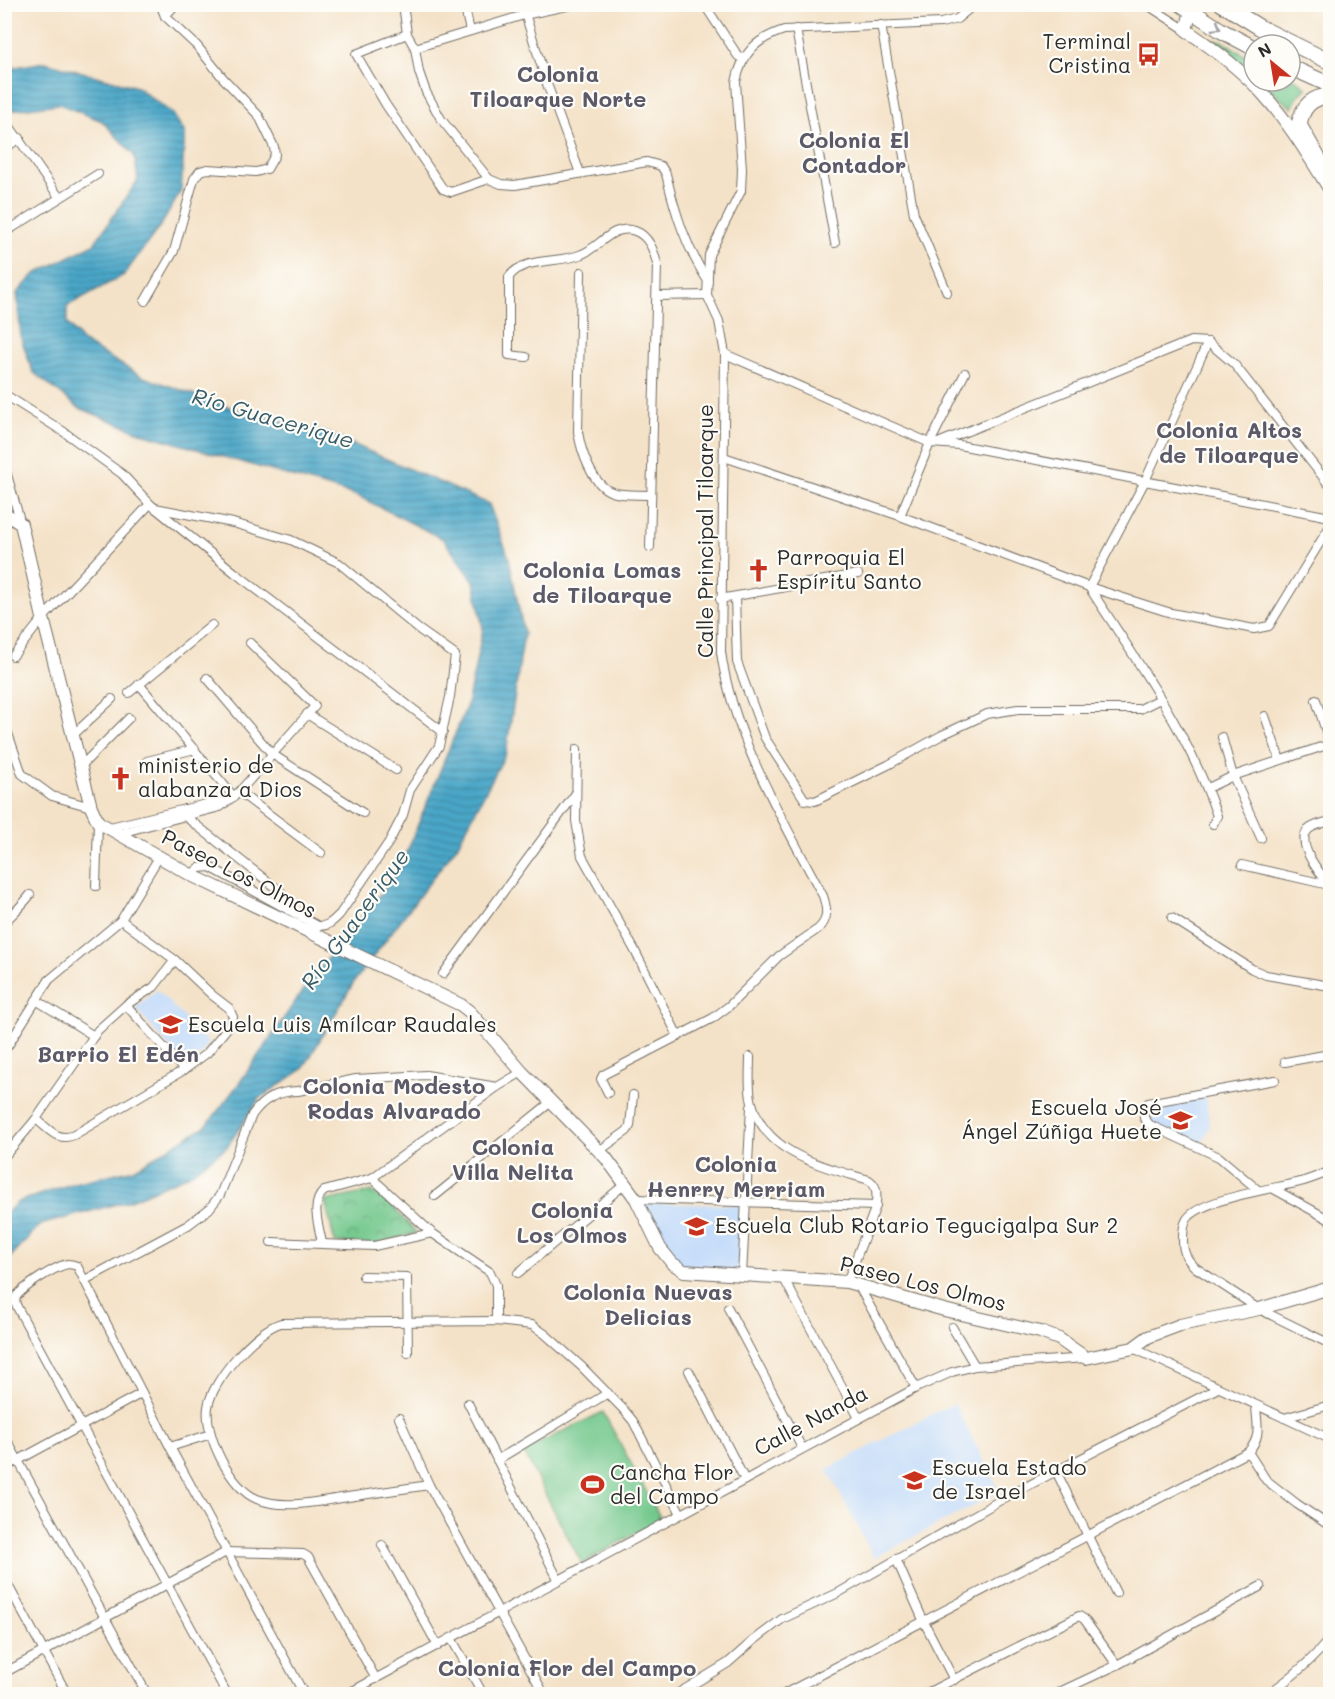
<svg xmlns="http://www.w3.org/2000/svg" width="1335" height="1699" viewBox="0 0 1335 1699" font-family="Mali,sans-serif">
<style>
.built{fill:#c6ddf9}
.grass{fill:url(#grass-tufts);stroke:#4e7a5c;stroke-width:1.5}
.park{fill:url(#park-crowns);stroke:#4e7a5c;stroke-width:1.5}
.garden{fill:#72c88c;stroke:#4e7a5c;stroke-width:1.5}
.water{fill:url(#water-rules);stroke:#3a6879;stroke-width:1.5}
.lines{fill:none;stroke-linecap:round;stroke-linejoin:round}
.street-casing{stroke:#716b62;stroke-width:10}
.secondary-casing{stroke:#716b62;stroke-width:14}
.highway-casing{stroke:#716b62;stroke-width:17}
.street{stroke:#fff;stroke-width:8}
.secondary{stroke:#fff;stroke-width:12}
.highway{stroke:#fff;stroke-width:15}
.oneway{stroke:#a0a0a0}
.labels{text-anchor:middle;stroke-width:4.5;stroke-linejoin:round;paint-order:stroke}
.poi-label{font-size:21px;fill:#2b2b2b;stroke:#fdfcf7;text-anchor:start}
.street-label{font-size:21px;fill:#2b2b2b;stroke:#fdfcf7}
.neighbourhood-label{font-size:22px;font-weight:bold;fill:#5c5a69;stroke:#fdfcf7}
.water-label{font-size:22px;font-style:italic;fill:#375c69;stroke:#fdfcf7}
</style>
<defs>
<pattern id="grass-tufts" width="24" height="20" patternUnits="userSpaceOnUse" patternTransform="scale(1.5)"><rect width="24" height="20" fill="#72c88c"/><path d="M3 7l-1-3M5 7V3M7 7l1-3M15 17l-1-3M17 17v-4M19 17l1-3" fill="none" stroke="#5ea373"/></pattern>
<pattern id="park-crowns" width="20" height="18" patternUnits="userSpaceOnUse" patternTransform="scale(1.5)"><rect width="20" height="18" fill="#72c88c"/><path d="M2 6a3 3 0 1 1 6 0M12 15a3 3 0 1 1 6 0" fill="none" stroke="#5ea373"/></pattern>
<pattern id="water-rules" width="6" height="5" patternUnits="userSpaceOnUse" patternTransform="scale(1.5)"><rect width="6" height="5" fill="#48a6c7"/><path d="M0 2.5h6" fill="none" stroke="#3c87a2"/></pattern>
</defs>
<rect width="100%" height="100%" fill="#fdfcf7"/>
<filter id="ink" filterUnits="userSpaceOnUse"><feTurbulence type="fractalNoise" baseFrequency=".0167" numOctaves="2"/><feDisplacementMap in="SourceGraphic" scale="12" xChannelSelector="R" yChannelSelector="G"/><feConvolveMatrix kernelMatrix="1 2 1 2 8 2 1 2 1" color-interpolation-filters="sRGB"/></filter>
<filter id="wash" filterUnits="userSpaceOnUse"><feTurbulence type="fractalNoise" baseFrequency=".008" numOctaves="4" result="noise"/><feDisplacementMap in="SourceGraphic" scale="24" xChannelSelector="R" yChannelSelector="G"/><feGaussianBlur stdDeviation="1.35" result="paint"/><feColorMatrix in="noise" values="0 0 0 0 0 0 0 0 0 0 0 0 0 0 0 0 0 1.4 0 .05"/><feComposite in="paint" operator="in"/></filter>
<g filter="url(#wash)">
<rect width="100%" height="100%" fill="#f4e2c8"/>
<g class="built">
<path d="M157 990 208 1042 204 1051 186 1067 135 1008Z"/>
<path d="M1206 1097 1210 1127 1200 1146 1153 1123 1147 1114V1110L1152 1105Z"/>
<path d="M642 1203 742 1205 738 1272 684 1267 664 1247Z"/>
<path d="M954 1403 1000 1492 874 1558 827 1469Z"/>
</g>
<g class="grass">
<path d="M1212 39 1222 41 1254 61V77Z"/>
<path d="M1290 74 1307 88 1298 96 1292 108 1259 81H1290Z"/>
</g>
<path class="park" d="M372 1191 392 1206 417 1233 376 1244 335 1243 325 1201Z"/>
<path class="garden" d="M603 1412 661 1519 582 1564 523 1451Z"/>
<path class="water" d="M45 62 137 87 173 114 185 133 181 191 163 222 124 275 67 306V323L83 342 141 376 232 408 330 434 489 504 509 558 524 634 506 753 457 846 354 982 303 1069 259 1099 227 1147 188 1175 128 1201 40 1225 5 1263V1214L18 1202 74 1183 134 1169 207 1125 240 1082 310 980 399 871 467 705 483 629 474 581 443 539 358 496 145 434 79 408 33 372 21 338 17 293 35 274 94 244 138 180 134 155 102 121 59 104 5 111V69Z"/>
</g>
<g filter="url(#ink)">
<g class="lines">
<defs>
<g id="street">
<path d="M403 4 407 34 415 48 419 72 426 92 441 119 489 179 501 184 515 185 647 162 661 166 666 174C675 212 686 248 708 281"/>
<path d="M464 4 470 31"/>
<path d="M522 4 547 84 580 173"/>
<path d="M704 4 738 56 743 59"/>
<path d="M1146 4 1186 30"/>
<path d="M165 16 176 4"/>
<path d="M881 25 914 214 947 292"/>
<path d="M796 29 835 243"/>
<path d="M407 34 356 54 386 105 443 189 451 192 489 179"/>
<path d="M415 48 524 15 576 4"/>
<path d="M8 124 59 197"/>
<path d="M4 149 20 138"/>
<path d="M4 233 98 174"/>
<path d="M581 272 578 432C581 451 592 485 612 492 623 496 639 494 650 495"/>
<path d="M657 296 707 295"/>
<path d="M145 301 174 251 194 179 200 171 207 169 256 172 267 169 275 155 274 147 259 116 223 78 197 46 165 16 160 4"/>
<path d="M725 354 930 443 959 445 1330 517"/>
<path d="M526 357 509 355V277C524 256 560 264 582 254 600 247 613 223 635 231 649 236 654 251 657 264L650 547"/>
<path d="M4 394 64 432 122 474 150 504 234 572 443 732"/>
<path d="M938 443 1191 341 1208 342 1234 364 1330 486"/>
<path d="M724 457 900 516 1089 587 1171 613 1254 629 1269 626 1330 526"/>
<path d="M4 464 21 524"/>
<path d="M155 508 233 523 291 540 339 563 417 628 455 655 450 697 439 746 410 790 403 815 389 842 340 914C333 921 328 927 318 926L210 867 199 868 191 875"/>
<path d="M900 516 930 443 965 373"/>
<path d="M1089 587C1136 660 1189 733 1217 816L1213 824"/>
<path d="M1089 587 1145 481 1208 342"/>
<path d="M735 597 737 662 765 738 805 800 815 801 888 765 942 735 987 714 1018 709H1140L1160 699"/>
<path d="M720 599 858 574"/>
<path d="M13 656 43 618 150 504"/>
<path d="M207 678 272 754 363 813"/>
<path d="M139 684 234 797"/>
<path d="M129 693 212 625"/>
<path d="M1316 700 1330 744"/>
<path d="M307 714 396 770"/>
<path d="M1265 716 1280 760"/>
<path d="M4 722 22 774 52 796 91 807"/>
<path d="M73 735 112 699"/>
<path d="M1222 737 1233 776 1261 838"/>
<path d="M577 749 576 821 582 856 634 949 678 1036"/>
<path d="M147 761 195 749"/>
<path d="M81 766 129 718"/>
<path d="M1208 788 1233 776 1330 744"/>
<path d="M239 792 321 853"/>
<path d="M184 809 186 817 281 892"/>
<path d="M110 827 219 801 224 803"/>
<path d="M120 833 220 807 239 792 315 706 250 643"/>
<path d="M1242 865 1329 885"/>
<path d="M1330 885C1321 875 1295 844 1308 830 1313 825 1324 823 1330 821"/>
<path d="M96 886 98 822"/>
<path d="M1172 918 1252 969 1266 975 1330 986"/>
<path d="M4 923C13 913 22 906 30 895"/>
<path d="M443 974 576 793"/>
<path d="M36 1000 94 1036"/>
<path d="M126 1005 184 1070"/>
<path d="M4 1052 49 980 121 920 159 857"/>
<path d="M1285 1062 1330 1054"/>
<path d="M608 1093 601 1079 603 1075 713 1018 729 1006 779 956 818 929C829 920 827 908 823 896 784 822 732 735 721 652L725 354 719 321 707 295 709 255 741 191 742 169 736 82C742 53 756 39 784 30L941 23 957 19 975 4"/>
<path d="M36 1119C49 1129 57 1142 74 1135L184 1070 207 1053 232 1022 233 1017 229 1008 212 995 175 960 121 920"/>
<path d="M599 1151 627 1131 630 1126 633 1095"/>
<path d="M4 1157 36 1119 98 1030 126 1005 154 987 175 960"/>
<path d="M1330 1171C1322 1175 1313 1178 1304 1181 1280 1188 1201 1198 1187 1219 1183 1225 1183 1233 1183 1241 1183 1253 1187 1260 1196 1268L1259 1309 1330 1344"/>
<path d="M372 1178 432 1233 490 1272 496 1285V1321"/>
<path d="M1272 1188 1330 1220"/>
<path d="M1258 1190 1219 1157 1150 1125 1144 1118V1109L1148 1103 1275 1080"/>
<path d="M435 1196 551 1102"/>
<path d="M636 1199 876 1206C876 1195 879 1187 869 1180 826 1167 765 1155 752 1103 748 1089 750 1072 750 1057"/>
<path d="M271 1242 374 1246 432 1233"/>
<path d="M322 1243C319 1226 310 1203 324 1191L372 1178 497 1087 522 1072"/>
<path d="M518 1273 625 1184"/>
<path d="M742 1275 751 1107"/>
<path d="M363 1276 407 1277 408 1353"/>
<path d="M783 1277 859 1418"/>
<path d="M85 1280 188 1225 209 1209 220 1195 252 1115C263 1099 278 1091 298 1091L356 1079 426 1075 497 1087"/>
<path d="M847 1282 876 1206"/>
<path d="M858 1285 916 1388"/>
<path d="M728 1308 802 1448"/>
<path d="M952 1327 975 1366"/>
<path d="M1133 1348 1330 1439"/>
<path d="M689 1371 745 1480"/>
<path d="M468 1403 558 1579"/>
<path d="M399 1418 429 1485 544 1694"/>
<path d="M1284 1418 1330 1405"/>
<path d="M4 1435 147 1694"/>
<path d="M170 1447 211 1434"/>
<path d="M1248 1452 1266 1480 1297 1504 1330 1526"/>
<path d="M497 1460 608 1393"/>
<path d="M4 1468 142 1393"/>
<path d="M1056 1471 1116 1593"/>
<path d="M429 1485C402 1489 375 1493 348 1497 319 1501 285 1510 257 1499 231 1489 204 1435 208 1407 212 1380 256 1330 281 1323L496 1321 532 1325 545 1334 582 1367 623 1409 633 1421 681 1514"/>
<path d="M382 1545 438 1646"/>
<path d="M896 1559 923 1620 954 1680"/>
<path d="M4 1578 67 1694"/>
<path d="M451 1638 483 1694"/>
<path d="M4 1673 226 1552 303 1554 308 1557 376 1679"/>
<path d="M227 1694 16 1305 15 1298C22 1288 55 1266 68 1264 71 1264 74 1265 77 1266L170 1447 304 1694"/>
<path d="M347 1694 916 1388 952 1372 975 1366 1086 1358"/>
<path d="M677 1694 728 1663 753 1641 782 1619 838 1593 1006 1497 1218 1388"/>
<path d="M784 1694 1248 1452C1262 1436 1257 1426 1256 1406"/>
<path d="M925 1694 1079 1616 1084 1619 1117 1665"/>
<path d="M1055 1694 1117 1665 1261 1586"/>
<path d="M1268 1694C1291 1678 1313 1660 1330 1638"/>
</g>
<g id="secondary">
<path d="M1191 11 1186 30C1214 49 1241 69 1264 95 1290 124 1310 158 1330 190"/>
<path d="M4 513 21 524 43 618 91 807 98 822 191 875 461 1005 470 1012 522 1072 606 1158 636 1199 660 1248 672 1263 684 1271 847 1282 944 1310 1040 1332 1059 1339 1086 1358 1133 1348 1148 1337 1180 1325 1259 1309 1330 1288"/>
</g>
<g id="highway">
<path d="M1181 4 1222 31 1254 48"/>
<path d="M1222 4 1259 27 1330 62"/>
<path d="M1290 67 1330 85"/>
<path d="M1330 96C1311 97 1302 107 1299 125L1330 179"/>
</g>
</defs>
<use href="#street" class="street-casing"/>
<use href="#secondary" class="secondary-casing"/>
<use href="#highway" class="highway-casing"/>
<use href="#street" class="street"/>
<use href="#secondary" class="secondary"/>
<use href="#highway" class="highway"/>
</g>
<defs><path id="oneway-chevron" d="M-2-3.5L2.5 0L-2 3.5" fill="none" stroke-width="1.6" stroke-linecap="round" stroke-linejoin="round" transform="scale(1.5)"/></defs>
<use class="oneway" href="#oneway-chevron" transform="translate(1217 27) rotate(31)"/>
</g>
<defs>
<symbol id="bus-bare" viewBox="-9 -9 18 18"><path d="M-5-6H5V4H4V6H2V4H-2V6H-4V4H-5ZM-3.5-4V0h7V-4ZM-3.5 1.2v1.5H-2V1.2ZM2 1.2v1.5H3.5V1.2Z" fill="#c8321e" stroke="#fdfcf7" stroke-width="2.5" paint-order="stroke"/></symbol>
<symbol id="church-bare" viewBox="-9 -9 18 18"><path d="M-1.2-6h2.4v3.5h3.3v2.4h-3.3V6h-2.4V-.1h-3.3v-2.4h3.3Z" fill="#c8321e" stroke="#fdfcf7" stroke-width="2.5" paint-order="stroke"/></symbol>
<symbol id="school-bare" viewBox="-9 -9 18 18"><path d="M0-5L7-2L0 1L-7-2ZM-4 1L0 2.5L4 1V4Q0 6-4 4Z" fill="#c8321e" stroke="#fdfcf7" stroke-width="2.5" paint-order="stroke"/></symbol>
<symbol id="stadium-bare" viewBox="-9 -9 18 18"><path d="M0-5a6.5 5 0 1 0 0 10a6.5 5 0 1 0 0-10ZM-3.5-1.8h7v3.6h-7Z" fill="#c8321e" stroke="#fdfcf7" stroke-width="2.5" paint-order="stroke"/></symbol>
</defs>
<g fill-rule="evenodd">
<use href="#bus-bare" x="1132" y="38" width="33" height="33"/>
<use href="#church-bare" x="742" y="554" width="33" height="33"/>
<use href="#church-bare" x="104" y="762" width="33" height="33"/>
<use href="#school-bare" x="154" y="1008" width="33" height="33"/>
<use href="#school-bare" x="1164" y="1104" width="33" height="33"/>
<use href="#school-bare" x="680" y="1210" width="33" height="33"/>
<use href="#school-bare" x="898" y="1464" width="33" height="33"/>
<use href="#stadium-bare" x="576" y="1468" width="33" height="33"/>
</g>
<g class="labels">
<g class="poi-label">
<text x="1131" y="49" text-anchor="end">Terminal<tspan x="1131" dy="24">Cristina</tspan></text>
<text x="777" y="565">Parroquia El<tspan x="777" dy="24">Espíritu Santo</tspan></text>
<text x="138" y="773">ministerio de<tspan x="138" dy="24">alabanza a Dios</tspan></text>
<text x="188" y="1032">Escuela Luis Amílcar Raudales</text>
<text x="1162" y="1115" text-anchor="end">Escuela José<tspan x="1162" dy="24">Ángel Zúñiga Huete</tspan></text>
<text x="715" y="1233">Escuela Club Rotario Tegucigalpa Sur 2</text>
<text x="932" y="1475">Escuela Estado<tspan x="932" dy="24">de Israel</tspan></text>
<text x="610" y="1480">Cancha Flor<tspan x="610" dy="24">del Campo</tspan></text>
</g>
<g class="street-label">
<text transform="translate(706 531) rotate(-90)" y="7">Calle Principal Tiloarque</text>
<text transform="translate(239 874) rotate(27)" y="7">Paseo Los Olmos</text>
<text transform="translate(923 1284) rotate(14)" y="7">Paseo Los Olmos</text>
<text transform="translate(811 1421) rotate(-28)" y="7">Calle Nanda</text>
</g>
<g class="neighbourhood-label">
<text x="558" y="82">Colonia<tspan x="558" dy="25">Tiloarque Norte</tspan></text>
<text x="854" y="148">Colonia El<tspan x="854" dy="25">Contador</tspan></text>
<text x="1229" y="438">Colonia Altos<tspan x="1229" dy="25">de Tiloarque</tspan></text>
<text x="602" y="578">Colonia Lomas<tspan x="602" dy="25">de Tiloarque</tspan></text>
<text x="118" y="1062">Barrio El Edén</text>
<text x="394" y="1094">Colonia Modesto<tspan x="394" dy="25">Rodas Alvarado</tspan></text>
<text x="513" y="1155">Colonia<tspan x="513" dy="25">Villa Nelita</tspan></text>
<text x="736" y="1172">Colonia<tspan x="736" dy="25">Henrry Merriam</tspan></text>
<text x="572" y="1218">Colonia<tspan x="572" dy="25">Los Olmos</tspan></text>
<text x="648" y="1300">Colonia Nuevas<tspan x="648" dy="25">Delicias</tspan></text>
<text x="567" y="1676">Colonia Flor del Campo</text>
</g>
<g class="water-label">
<text transform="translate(273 418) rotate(16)" y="8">Río Guacerique</text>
<text transform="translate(355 919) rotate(-54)" y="8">Río Guacerique</text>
</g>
</g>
<rect width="1335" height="1699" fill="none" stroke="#fdfcf7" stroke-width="24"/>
<g transform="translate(1272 63) rotate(330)"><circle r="28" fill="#fdfcf7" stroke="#a9a8a5" stroke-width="1.5"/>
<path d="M0-4.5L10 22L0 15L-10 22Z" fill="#c8321e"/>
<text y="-9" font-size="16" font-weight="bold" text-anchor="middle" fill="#2b2b2b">N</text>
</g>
</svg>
